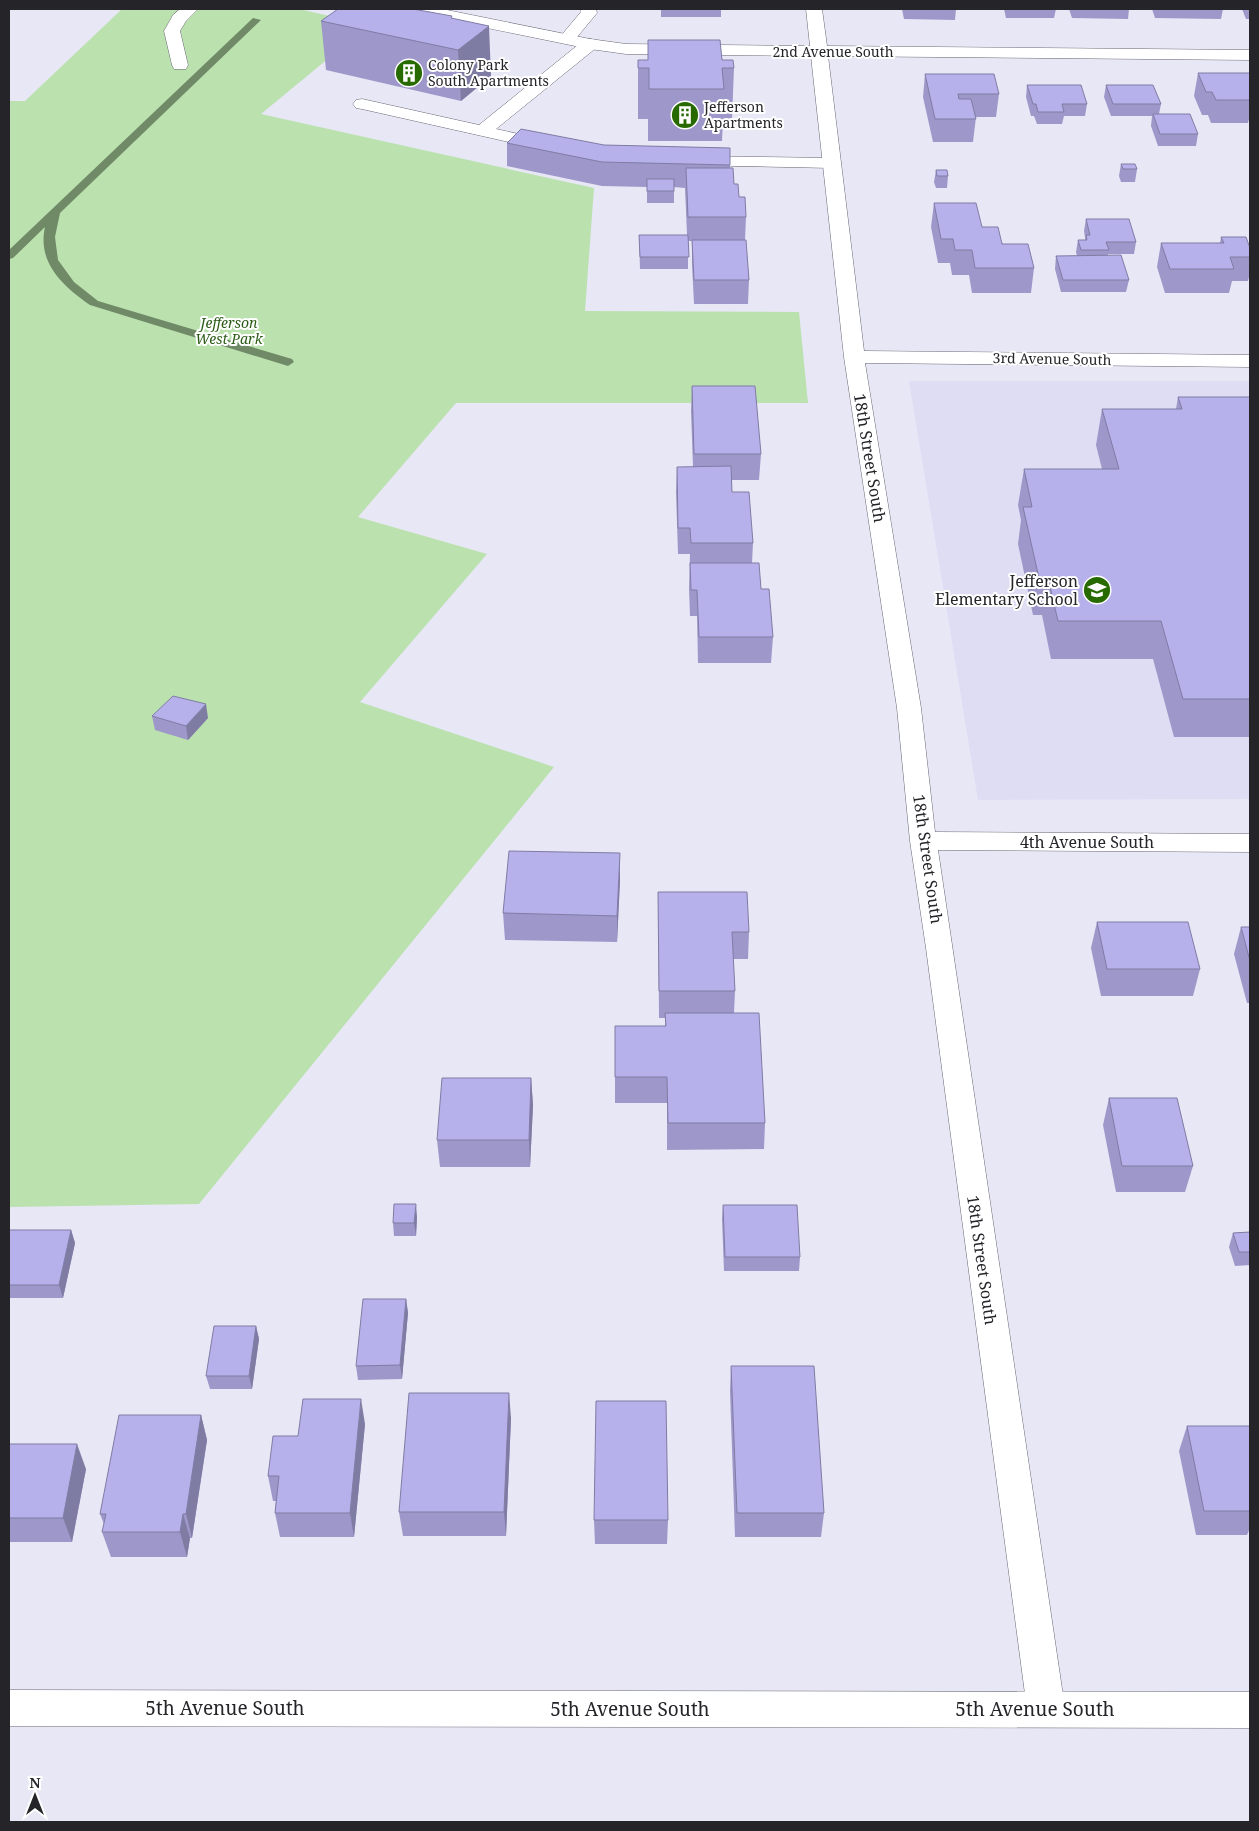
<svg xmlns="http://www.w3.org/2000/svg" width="1259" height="1831" viewBox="0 0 1259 1831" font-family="'Noto Serif',serif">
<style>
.built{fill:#deddf4}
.green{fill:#bbe1af}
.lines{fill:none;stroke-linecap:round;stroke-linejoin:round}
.stream{fill:#708a68;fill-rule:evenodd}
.lane-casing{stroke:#686774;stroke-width:1}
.street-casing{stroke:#686774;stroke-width:1}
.secondary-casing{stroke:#686774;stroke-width:1}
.lane{fill:#fff;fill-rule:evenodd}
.street{fill:#fff;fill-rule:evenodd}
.secondary{fill:#fff;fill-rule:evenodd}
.wall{fill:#9d98c9}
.shaded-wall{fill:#7f7ca4}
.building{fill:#b6b1ea;stroke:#7f7ca4}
.labels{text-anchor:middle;stroke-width:4;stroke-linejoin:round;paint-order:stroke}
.far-street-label{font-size:14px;fill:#242429;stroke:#fff}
.far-poi-label{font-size:14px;fill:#242429;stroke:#fff;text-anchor:start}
.far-park-label{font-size:14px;font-style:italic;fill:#2b5b17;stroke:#fff}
.street-label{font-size:16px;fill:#242429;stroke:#fff}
.poi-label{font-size:16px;fill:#242429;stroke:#fff;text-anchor:end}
.near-street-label{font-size:19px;fill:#242429;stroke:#fff}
</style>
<rect width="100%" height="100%" fill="#e8e7f6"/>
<path class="built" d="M909 381H1250V799L978 800Z"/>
<path class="green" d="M122 9H299L369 25 261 114 594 188 585 311 799 312 808 403H456L358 517 487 554 360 702 554 767 199 1204 9 1207V101H25Z"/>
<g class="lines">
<path class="stream" d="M253 18 261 20 60 213 55 237 58 260 74 282 98 301 292 359 294 362 288 366 90 305C63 286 37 263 45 227L13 258 9 259V250Z"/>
<defs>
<g id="lane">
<path d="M180 9H198L186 21 180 31 188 65 186 69H174L172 65 164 31 173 15Z"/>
<path d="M580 9H596L597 13 573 42H561L559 38 581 12Z"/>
<path d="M590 39 596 40 598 44 596 48 496 129 555 142 558 146 555 150 549 151 362 109 356 108 353 104 356 100 362 99 479 125 584 40Z"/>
<path d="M693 156 832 158 838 159 841 163 838 167 832 168 687 165 684 161 687 157Z"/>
</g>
<path id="street" d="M411 9H442L590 39 626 44 810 46 806 9H822L827 46 1250 50V60L828 56 864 351 1250 355V367L865 363 921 708 935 832 1250 834V852L938 850 1065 1709 1059 1722 1046 1727 1033 1722 1027 1709 926 948 910 841 897 708 844 357 811 56 626 54 590 49 419 14Z"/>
<path id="secondary" d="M9 1690 1250 1692V1728L9 1726Z"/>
</defs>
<use href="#lane" class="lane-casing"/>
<use href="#street" class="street-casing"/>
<use href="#secondary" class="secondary-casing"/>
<use href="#lane" class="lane"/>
<use href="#street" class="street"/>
<use href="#secondary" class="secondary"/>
</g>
<g class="wall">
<rect x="661" y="9" width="60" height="8"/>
<path d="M902 9H956L955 20 904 19Z"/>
<path d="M1004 9H1056L1054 18H1006Z"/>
<path d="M1069 9H1129L1128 19 1072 18Z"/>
<path d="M1152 9H1223L1221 19 1155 18Z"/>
<path d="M1242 9H1250V19H1246Z"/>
<path d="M453 18 491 76 461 101 326 70 321 21Z"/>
<path d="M648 40 722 60 734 68 732 119H723L722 141H648V119H638V60H648Z"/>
<path d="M1198 73H1250V115L1248 123H1211L1208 115H1202L1194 96Z"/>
<path d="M925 74 999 94 996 117H976L973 142H933L923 97Z"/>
<path d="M1027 85 1087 104 1085 116H1064L1062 124H1037L1034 116H1031L1026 97Z"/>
<path d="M1106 85 1161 104 1159 114 1198 134 1196 146H1158L1151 126 1152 116H1111L1104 97Z"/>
<path d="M507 143 730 148V168L734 184 746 217 745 240 749 280 748 304H694L692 264V241H688V269H640L639 235H687L685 188 674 187V203H647V187L602 186 507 166Z"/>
<path d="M1121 164 1137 169 1135 182H1121L1119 176Z"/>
<path d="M936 170 948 176 947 188H936L934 182Z"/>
<path d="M934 203 982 227 1034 268 1031 293H972L969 275H952L950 263H938L931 227Z"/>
<path d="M1086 219 1136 242 1134 254H1108V255L1129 280 1126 292H1061L1055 269 1056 256H1077L1076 252 1078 240H1085V237L1084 231Z"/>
<path d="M1221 237 1250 248V273L1248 281H1232L1229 293H1165L1157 267 1161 243H1220Z"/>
<path d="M692 386 761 454 759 480H732V492L753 543 752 563 761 589 773 637 771 663H698L697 616H690L689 589 690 554H678L676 492 677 467H693L691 411Z"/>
<path d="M1178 397H1250V737H1174L1153 659H1051L1042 615H1033L1018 544 1021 520 1018 505 1024 469H1102L1096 445 1102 409H1176Z"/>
<path d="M152 716 208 718 188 740 155 730Z"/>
<path d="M620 880 617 942 505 940 503 913Z"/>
<path d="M658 892 749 932 748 959H733L735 991 734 1013 765 1123 764 1149 667 1150V1103H615V1026H665V1018H659Z"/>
<path d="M1097 922 1200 969 1193 996H1101L1091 948Z"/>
<path d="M1241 927H1250V1003H1247L1234 954Z"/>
<path d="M531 1078 533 1105 530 1167H440L437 1140Z"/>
<path d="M1109 1098 1193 1166 1185 1192H1116L1103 1125Z"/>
<path d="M723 1205 800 1257 799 1271H724L722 1219Z"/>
<path d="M417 1217 416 1236H394L393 1223Z"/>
<path d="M9 1230H71L75 1243 63 1298H9Z"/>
<path d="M1250 1232V1265L1235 1266 1229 1247 1233 1233Z"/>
<path d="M406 1299 408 1313 402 1379 358 1380 356 1366Z"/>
<path d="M256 1326 259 1339 252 1389H210L206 1376Z"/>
<path d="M731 1366 824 1513 821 1537H735L730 1391Z"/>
<path d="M201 1415 207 1440 192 1538H190L187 1557H111L102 1532 104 1524 100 1514Z"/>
<path d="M511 1418 506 1536H403L399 1512Z"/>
<path d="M365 1424 354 1537H280L275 1513 276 1501H273L268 1476 298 1436Z"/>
<path d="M1187 1426H1250V1528L1247 1535H1196L1179 1451Z"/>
<path d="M9 1444 86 1469 72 1542H9Z"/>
<path d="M594 1520H668L667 1544H595Z"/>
</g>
<g class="shaded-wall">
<path d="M489 26 491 76 461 101 458 50Z"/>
<path d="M206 704 208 718 188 740 186 726Z"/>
<path d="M620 853V880L617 942V916Z"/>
<path d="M531 1078 533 1105 530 1167 529 1140Z"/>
<path d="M416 1204 417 1217 416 1236 414 1223Z"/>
<path d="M71 1230 75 1243 63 1298 59 1285Z"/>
<path d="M406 1299 408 1313 402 1379 400 1365Z"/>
<path d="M256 1326 259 1339 252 1389 249 1376Z"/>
<path d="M509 1393 511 1418 506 1536 504 1512Z"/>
<path d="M361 1399 365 1424 354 1537 350 1513Z"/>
<path d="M201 1415 207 1440 192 1538 186 1514Z"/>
<path d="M77 1444 86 1469 72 1542 63 1518Z"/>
<path d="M183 1514 190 1538 187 1557 180 1532Z"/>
</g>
<g class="building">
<path d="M338 9H413L452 16 451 18 489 26 458 50 321 21Z"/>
<path d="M648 40H720L722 60H733L734 68H722L724 89H649V68H638V60H648Z"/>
<path d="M1198 73H1250V100H1216L1212 92H1206Z"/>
<path d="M925 74H994L999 94H958L959 99H971L976 119H935Z"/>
<path d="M1027 85H1081L1087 104H1062L1064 112H1038L1036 104H1033Z"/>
<path d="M1106 85H1153L1161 104H1113Z"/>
<path d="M1153 114H1190L1198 134H1160Z"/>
<path d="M521 129 604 145 730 148V165L602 162 507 143Z"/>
<path d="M1121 164H1135L1137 169H1123Z"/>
<path d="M686 168H733L734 184H738L739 197H745L746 217H688Z"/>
<path d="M936 170H947L948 176H937Z"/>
<rect x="647" y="179" width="27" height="12"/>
<path d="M934 203H976L982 227H998L1002 244H1028L1034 268H975L972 250H955L953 239H941Z"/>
<path d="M1086 219H1129L1136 242H1106L1109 250H1081L1078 240H1087L1086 235H1090Z"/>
<path d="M639 235H688L689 257H640Z"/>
<path d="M1221 237H1246L1250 248V257H1230L1234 269H1170L1161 243H1224Z"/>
<path d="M692 240H746L749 280H694Z"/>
<path d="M1121 255 1129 280H1063L1056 256Z"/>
<path d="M692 386H755L761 454H694Z"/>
<path d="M1178 397H1250V699H1183L1161 621H1058L1048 578H1039L1023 507H1032L1024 469H1119L1102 409H1182Z"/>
<path d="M731 466 732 492H749L753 543H691L690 528H678L677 467Z"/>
<path d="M690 563H759L761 589H769L773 637H699L697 590H691Z"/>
<path d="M173 696 206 704 186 726 152 716Z"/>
<path d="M509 851 620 853 617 916 503 913Z"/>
<path d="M658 892H747L749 932H732L735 991H659Z"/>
<path d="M1097 922H1188L1200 969H1107Z"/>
<path d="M1241 927H1250V961Z"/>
<path d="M665 1013H759L765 1123H668L667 1077H615V1026H666Z"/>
<path d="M442 1078H531L529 1140H437Z"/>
<path d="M1109 1098H1177L1193 1166H1122Z"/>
<path d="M394 1204H416L414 1223H393Z"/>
<path d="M723 1205H797L800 1257H725Z"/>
<path d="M9 1230H71L59 1285H9Z"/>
<path d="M1250 1232V1252H1239L1233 1233Z"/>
<path d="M363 1299H406L400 1365 356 1366Z"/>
<path d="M214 1326H256L249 1376H206Z"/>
<path d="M731 1366H814L824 1513H737Z"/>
<path d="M409 1393H509L504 1512H399Z"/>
<path d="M303 1399H361L350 1513H275L279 1476H268L273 1436H298Z"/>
<path d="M596 1401H666L668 1520H594Z"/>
<path d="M119 1415H201L186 1514H183L180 1532H102L106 1514H100Z"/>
<path d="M1187 1426H1250V1511H1204Z"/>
<path d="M9 1444H77L63 1518H9Z"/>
</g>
<defs>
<symbol id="building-disc" viewBox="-11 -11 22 22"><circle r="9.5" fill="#276a00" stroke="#fff"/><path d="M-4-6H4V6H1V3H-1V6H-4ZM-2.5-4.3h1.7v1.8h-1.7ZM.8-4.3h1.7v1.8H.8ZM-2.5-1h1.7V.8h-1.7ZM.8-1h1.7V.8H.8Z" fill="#fff"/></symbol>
<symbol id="school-disc" viewBox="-11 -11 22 22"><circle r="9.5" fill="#276a00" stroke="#fff"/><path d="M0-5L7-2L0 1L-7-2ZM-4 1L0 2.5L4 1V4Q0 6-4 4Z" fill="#fff"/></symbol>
</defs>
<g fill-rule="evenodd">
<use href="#building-disc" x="393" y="57" width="32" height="32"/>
<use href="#building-disc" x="669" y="99" width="32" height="32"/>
<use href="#school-disc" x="1081" y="574" width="32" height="32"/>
</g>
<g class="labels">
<g class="far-street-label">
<text x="833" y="57">2nd Avenue South</text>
<text transform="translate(1052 359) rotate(1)" y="5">3rd Avenue South</text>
</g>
<g class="far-poi-label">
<text x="428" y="70">Colony Park<tspan x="428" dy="16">South Apartments</tspan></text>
<text x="704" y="112">Jefferson<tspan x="704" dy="16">Apartments</tspan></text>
</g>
<g class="far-park-label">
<text x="229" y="328">Jefferson<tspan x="229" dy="16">West Park</tspan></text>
</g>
<g class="street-label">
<text transform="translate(870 458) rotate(81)" y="6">18th Street South</text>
<text x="1087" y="848">4th Avenue South</text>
<text transform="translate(928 859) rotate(82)" y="6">18th Street South</text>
<text transform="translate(982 1260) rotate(82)" y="6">18th Street South</text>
</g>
<g class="poi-label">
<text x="1078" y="587">Jefferson<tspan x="1078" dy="18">Elementary School</tspan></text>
</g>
<g class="near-street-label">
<text x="225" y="1715">5th Avenue South</text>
<text x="630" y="1716">5th Avenue South</text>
<text x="1035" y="1716">5th Avenue South</text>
</g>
</g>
<rect width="1259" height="1831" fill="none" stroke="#242429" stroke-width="20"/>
<g transform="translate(35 1796)" stroke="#ffffff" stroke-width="4" paint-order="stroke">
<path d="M0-4L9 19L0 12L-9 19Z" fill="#242429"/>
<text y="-8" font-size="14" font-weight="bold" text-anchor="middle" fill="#242429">N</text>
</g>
</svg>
